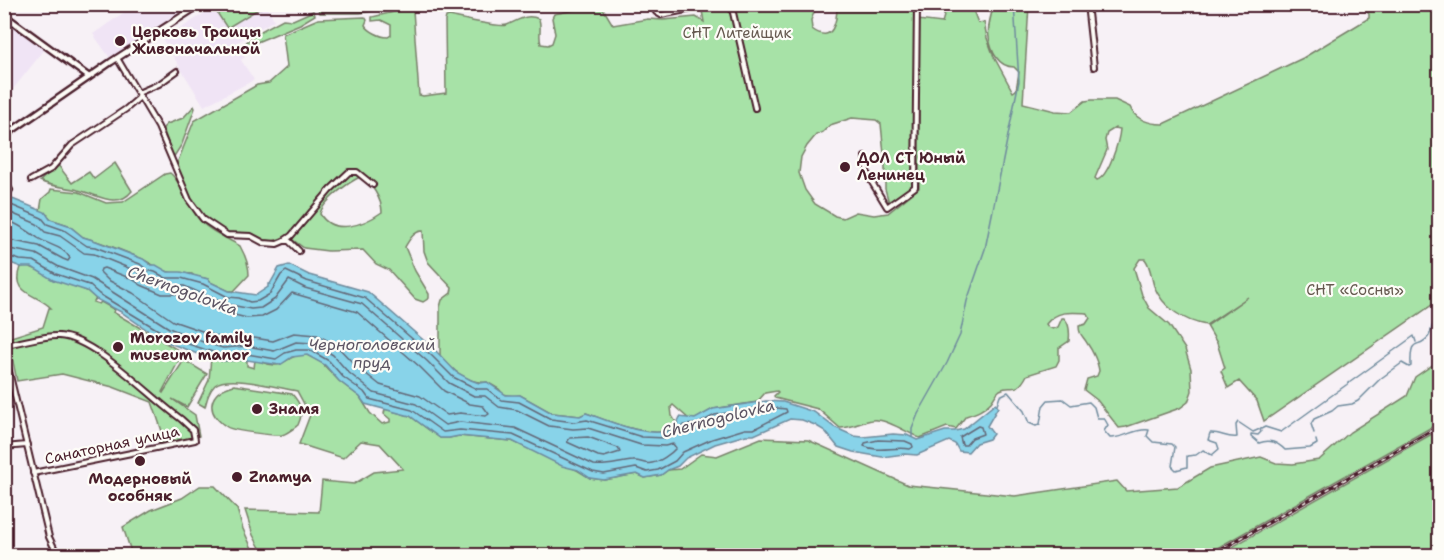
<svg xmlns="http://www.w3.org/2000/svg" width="1444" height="560" viewBox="0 0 1444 560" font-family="'Shantell Sans',sans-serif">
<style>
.built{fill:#f0e4f5}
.green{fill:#a7e2a7;stroke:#788069;stroke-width:1.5;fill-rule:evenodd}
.water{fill:#88d3e9;stroke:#6f8b9d;stroke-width:1.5}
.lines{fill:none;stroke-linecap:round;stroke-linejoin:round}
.shore{stroke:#636777;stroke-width:1.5}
.stream{stroke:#6f8b9d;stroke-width:1.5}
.minor-casing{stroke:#4a1f2b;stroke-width:8}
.tertiary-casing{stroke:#4a1f2b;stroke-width:9}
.minor{stroke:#fdfcf7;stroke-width:4}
.tertiary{stroke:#fdfcf7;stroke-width:4.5}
.rail-casing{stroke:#4a1f2b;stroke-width:4}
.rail{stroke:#fdfcf7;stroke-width:1.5;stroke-dasharray:4.5;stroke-linecap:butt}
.poi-dot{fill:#4a1f2b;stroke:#fdfcf7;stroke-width:2}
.labels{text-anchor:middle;stroke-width:4.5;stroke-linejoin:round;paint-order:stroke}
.poi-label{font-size:15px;font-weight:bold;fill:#4a1f2b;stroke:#fdfcf7;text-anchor:start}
.park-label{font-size:15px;fill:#665a50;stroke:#fdfcf7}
.street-label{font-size:15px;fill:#4a1f2b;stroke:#fdfcf7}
.water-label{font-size:16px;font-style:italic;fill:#5d5564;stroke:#fdfcf7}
</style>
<rect width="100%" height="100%" fill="#f7f1f6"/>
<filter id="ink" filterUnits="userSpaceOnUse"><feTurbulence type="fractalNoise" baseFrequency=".0167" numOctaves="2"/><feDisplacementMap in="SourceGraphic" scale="12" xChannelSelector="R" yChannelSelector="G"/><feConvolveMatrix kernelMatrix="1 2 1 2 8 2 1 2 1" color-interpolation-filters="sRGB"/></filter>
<g filter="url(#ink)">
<g class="built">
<path d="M136 4 190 5 110 58 93 34Z"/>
<path d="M217 5H267L274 20 236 43 245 57 241 60 254 80 204 106 163 40Z"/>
<path d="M13 23 45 49 5 99V33Z"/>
</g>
<g class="green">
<path d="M219 5 265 4V5L227 28 214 8Z"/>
<path d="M316 5V4L403 5 399 7 360 13H320Z"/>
<path d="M410 5H412L413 10 419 95 423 96 446 93 445 21 446 17 449 16C459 18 499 28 507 25 518 21 525 13 539 19 542 28 538 36 541 44L548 45 552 43 555 34 552 18 554 14 601 5 613 25 648 19 663 20 696 17 704 22 701 5H817L811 20 812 29C833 45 837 21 837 5H914V186L889 203 885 189V164L881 124 876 120 852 118 830 125 823 132 816 135 807 146 801 157 799 173 805 190 815 204 835 216 843 218 856 212 874 215 888 213 919 188 918 20 942 23 947 5H971L978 23 984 22 987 38 994 57 1013 92 1016 90 1019 72 1014 67C998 67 991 51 989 37 987 27 991 15 994 5H1029L1023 103 1055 111 1071 112 1085 101 1092 100H1115L1130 107C1135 120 1150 124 1163 124L1303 58 1369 18V14L1361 5H1439V300L1264 421 1257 401 1239 381 1228 388 1221 371 1225 368 1217 343 1207 326 1248 297 1206 325C1184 321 1163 308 1154 286 1151 277 1151 267 1145 259H1140L1134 268 1142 295 1149 308 1169 325 1185 349 1191 369 1192 391 1188 402 1180 408 1126 427 1119 428 1097 400 1084 390 1087 379 1097 376 1099 371C1098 362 1092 350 1087 343 1083 336 1079 335 1079 326L1086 324 1090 318 1087 313C1071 312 1057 310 1046 324L1048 327 1053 329 1058 327 1062 318H1064C1070 324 1070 333 1069 341L1059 348V360L1056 366 1027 375C1016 396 1012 383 1000 390 996 393 994 398 991 402 984 410 976 413 966 416L956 429 947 427 920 438C906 432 885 418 872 420 861 422 851 428 840 428L818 409 775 398 774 396 778 392 777 391 765 393 757 402 713 409 696 419H689L673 405 671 407 672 416 677 424C664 445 605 420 586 413L580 416 552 413 520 395 513 396 503 394 499 389 487 382C469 385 451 369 440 356V307L442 300 451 293 452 288 428 262 424 251 423 231C414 231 409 240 405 247L415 271 429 294V298L423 302 415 299 389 270 376 264 363 250 328 251 304 248 290 238 285 237 273 241 265 240 251 233H228L205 218 191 198 176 166 194 121 257 85 269 83 287 67 283 34 318 19 365 17 367 20 365 25C369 31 380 37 388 37L391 35V25L381 20 372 21V17L398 11ZM1115 128 1120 129C1119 141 1109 176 1097 180L1095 178 1107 150 1105 140 1107 133ZM360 177C371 181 382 200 382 212 364 225 333 236 320 214 322 202 349 182 360 177Z"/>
<path d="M313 11 315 15 300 24 245 47 242 46 257 33 283 19 293 20Z"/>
<path d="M194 106 195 108 182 144 173 158 163 128 167 124 183 118Z"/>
<path d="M115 163 132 191C117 210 97 194 78 190 66 187 51 187 40 181L58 165 72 183 89 172 94 179Z"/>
<path d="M170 173C179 179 189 206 197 217 208 231 225 237 240 246 245 255 249 265 249 275L234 291H229L210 282 208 279 194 276 192 274C184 273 175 274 169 272 159 270 148 261 140 258 126 252 111 246 96 241L83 237 68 225 50 219 48 215 40 211 42 199 50 192 51 189 79 192 106 203 123 202 165 174Z"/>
<path d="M28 266 87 291 96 299 93 302 99 304 101 302 115 310 113 312 183 353 162 392 163 393 184 360 207 374 187 407 172 399 195 415 199 436 158 445 163 434 152 402 113 387 62 374 17 381 8 338 43 327 49 308H51C36 293 11 295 21 267Z"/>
<path d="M298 355H307L321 362 339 381 360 397 370 413 382 424 390 422V419L384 414 385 409 410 416 440 438H449L459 436 512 441 577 470 590 478 604 480 631 475 637 474 645 478 661 475 668 470 680 469 701 454 717 456 761 438 808 440 908 485 1015 496 1117 481 1126 491 1178 487 1210 468 1261 457 1276 463 1293 464 1319 460 1350 432 1407 396 1415 377 1440 360 1439 423 1203 556 264 555 253 535 245 510 319 512 322 481 354 484 374 472 403 469 380 444 361 441 343 458 299 444 310 415 297 391C279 388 229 374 215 385 209 391 207 399 205 407L198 403 209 380 211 357 221 361 247 360V366L254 368 255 360C263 362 272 367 280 364 285 362 291 357 298 355Z"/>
<path d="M234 385 292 394C301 404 304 412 298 425 294 428 288 433 282 435 275 436 233 431 227 427 204 412 208 392 234 385Z"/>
<path d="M1439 430V555H1218Z"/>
<path d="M200 486H215L237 509 243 529 255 555H132L123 527 151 510 182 498Z"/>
</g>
<path class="water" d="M5 196 45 212 50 219 68 225 83 237 96 241 143 259 151 265H156L168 272H181L208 279 210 282 229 291 256 295 268 287V284H270L279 268 289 265 309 275 368 292 436 351 456 372 471 380 479 383 487 382 506 395H520L552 413 580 416 586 413C609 421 653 441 675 428L680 417 695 419 713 409 766 401 783 402 814 412 834 427 854 436 863 437 893 434 907 435 917 440 945 431H955L964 429 995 404 998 407 987 426 993 434 989 439 976 443 968 452 959 451 955 444 949 441 917 455 904 454 882 457 853 452 838 447 825 431 815 425 802 420 790 419 754 435H746L715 444 686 458 678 466 668 470 661 475 645 478 637 474 631 475 604 480 590 478 578 470 562 466 512 441 459 436 449 438H440L410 416 365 404 360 397 339 381 325 365 307 355 292 357 280 365 247 360 221 361 200 355 162 340 121 312 96 299 87 291 53 280 32 267H21L5 261Z"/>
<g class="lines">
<g class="shore">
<path d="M4 202 42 218 47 224 64 230 87 246 95 247 140 264 147 270 155 272 166 278H181L203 284 228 297 239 298 250 302 258 301 270 294 281 275 286 271 307 281 365 298 432 356 453 377 477 389H487L501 400 519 402 551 419 574 422 587 420 642 437 667 438 678 433 684 425 698 424 715 415 758 408 767 407 786 409 787 412 754 429H745L712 439 683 452 675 461 658 470 647 472 636 468 604 474 593 472 513 435 460 430 443 432 412 410 369 399 364 392 343 377 329 361 310 350H296L285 353 276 359 247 354 222 355 173 339 99 294 89 285 56 274 34 261 20 260 4 255"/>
<path d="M4 210 37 224 45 232 60 236 84 253 94 254 136 271 144 277 163 285 184 286 226 304 251 309 261 308 275 299 289 280 305 288 362 304 427 361 449 383 474 396H485L499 407 517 410 549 426 573 429 588 428 641 445 665 446 673 444 676 448C671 454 659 462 652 463 645 465 640 460 633 461 619 462 607 467 594 465L515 428 460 422 445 425 416 404 374 393 348 372 333 355 313 343 296 342 274 351 247 346 223 348 203 342 169 328 92 279 59 267 36 254 4 248"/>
<path d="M4 219C17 223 28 231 38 238 50 246 63 246 70 258L68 261 63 259 39 246 4 239"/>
<path d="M104 268 132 279 141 285 162 294H180L222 312 247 318 262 317 276 310 292 293 357 312 420 367 444 391 470 404 483 406 489 414 486 416 460 413 447 415 420 396 380 385 355 365 336 345 317 335 294 333 273 341 248 337 225 339 173 321 133 293 108 280 100 272 101 269Z"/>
<path d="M978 426 981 427 983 434 972 438 966 445H962L960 437Z"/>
<path d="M588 437 618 448 620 452 604 457 598 456 567 442 570 438Z"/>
<path d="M878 440 905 441 912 444 913 447 910 449C895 446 879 453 864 446L865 443Z"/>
</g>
<g class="stream">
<path d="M997 405 1000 396 1008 392 1024 411 1029 423 1036 426 1040 424 1043 406 1048 400 1063 399 1071 405 1089 402 1094 407 1097 418H1104L1108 425 1104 431 1110 438C1126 438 1134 428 1149 430L1147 436 1153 442 1172 444 1175 447 1172 466 1176 470 1187 467V456L1196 455 1203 450 1212 455 1219 449 1217 443 1208 440 1210 433C1220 432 1228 439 1237 437L1236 425 1238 422 1253 432 1260 429 1261 432 1258 435 1251 434V436L1259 443C1270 439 1277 442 1285 450L1310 448 1317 444 1316 440"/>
<path d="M1261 429 1265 427 1281 432 1414 336 1416 342"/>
<path d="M1314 433 1311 424 1314 419 1332 411 1338 406 1352 404 1358 401 1380 379 1402 363 1409 367 1411 366C1410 334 1418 351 1429 336 1431 332 1432 326 1434 322L1440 324"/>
<path d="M912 437V429L918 414 947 363 960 335 967 301 985 249 1019 81 1014 4"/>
</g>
<defs>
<g id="minor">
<path d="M654 4 656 12 661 15 696 8 701 4"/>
<path d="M731 4 755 108"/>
<path d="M1087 4 1094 67"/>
<path d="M4 8 7 4"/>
<path d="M117 58 158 127 189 200 203 219 227 235 251 236 264 243 277 244 284 241H289L299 251"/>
<path d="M138 93 159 84 177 71"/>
<path d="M865 157 868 176 887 207 915 187 917 4"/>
<path d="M31 180 51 169 72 145 126 109 140 97"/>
<path d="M4 181 10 190"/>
<path d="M285 240 291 236 330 190 349 172H357L373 185"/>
<path d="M4 345C22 343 42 335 59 336 95 338 151 398 181 419L193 430 195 440 33 473"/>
<path d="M4 351 49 537 58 556"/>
<path d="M4 447 27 445"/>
</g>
<g id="tertiary">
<path d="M4 15 89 77"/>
<path d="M4 136 111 62 201 4"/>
</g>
</defs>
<use href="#minor" class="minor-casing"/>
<use href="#tertiary" class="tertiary-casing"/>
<use href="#minor" class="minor"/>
<use href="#tertiary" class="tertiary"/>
<defs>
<path id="rail" d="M1209 556 1440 426"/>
</defs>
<use href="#rail" class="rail-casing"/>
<use href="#rail" class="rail"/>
</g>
</g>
<g class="poi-dot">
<circle cx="120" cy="41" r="6"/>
<circle cx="845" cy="167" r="6"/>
<circle cx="118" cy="347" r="6"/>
<circle cx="257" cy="409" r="6"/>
<circle cx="140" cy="461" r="6"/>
<circle cx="237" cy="477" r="6"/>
</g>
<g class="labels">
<g class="poi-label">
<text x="132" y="37">Церковь Троицы<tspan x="132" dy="17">Живоначальной</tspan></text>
<text x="857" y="163">ДОЛ СТ Юный<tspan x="857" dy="17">Ленинец</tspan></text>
<text x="130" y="343">Morozov family<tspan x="130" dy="17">museum manor</tspan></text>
<text x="269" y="414">Знамя</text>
<text x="249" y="482">Znamya</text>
<text x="140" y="484" text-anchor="middle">Модерновый<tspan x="140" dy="17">особняк</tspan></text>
</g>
<g class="park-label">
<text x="737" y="38">СНТ Литейщик</text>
<text x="1355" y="295">СНТ «Сосны»</text>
</g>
<g class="street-label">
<text transform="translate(112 445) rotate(-12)" y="5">Санаторная улица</text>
</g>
<g class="water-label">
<text transform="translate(183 290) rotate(20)" y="6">Chernogolovka</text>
<text x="372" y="350">Черноголовский<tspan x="372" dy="18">пруд</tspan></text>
<text transform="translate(718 418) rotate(-14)" y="6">Chernogolovka</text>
</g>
</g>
<rect width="1444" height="560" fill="none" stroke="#fdfcf7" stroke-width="24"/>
<rect x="12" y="12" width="1420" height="536" fill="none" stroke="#4a1f2b" stroke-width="2" filter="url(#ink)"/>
</svg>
